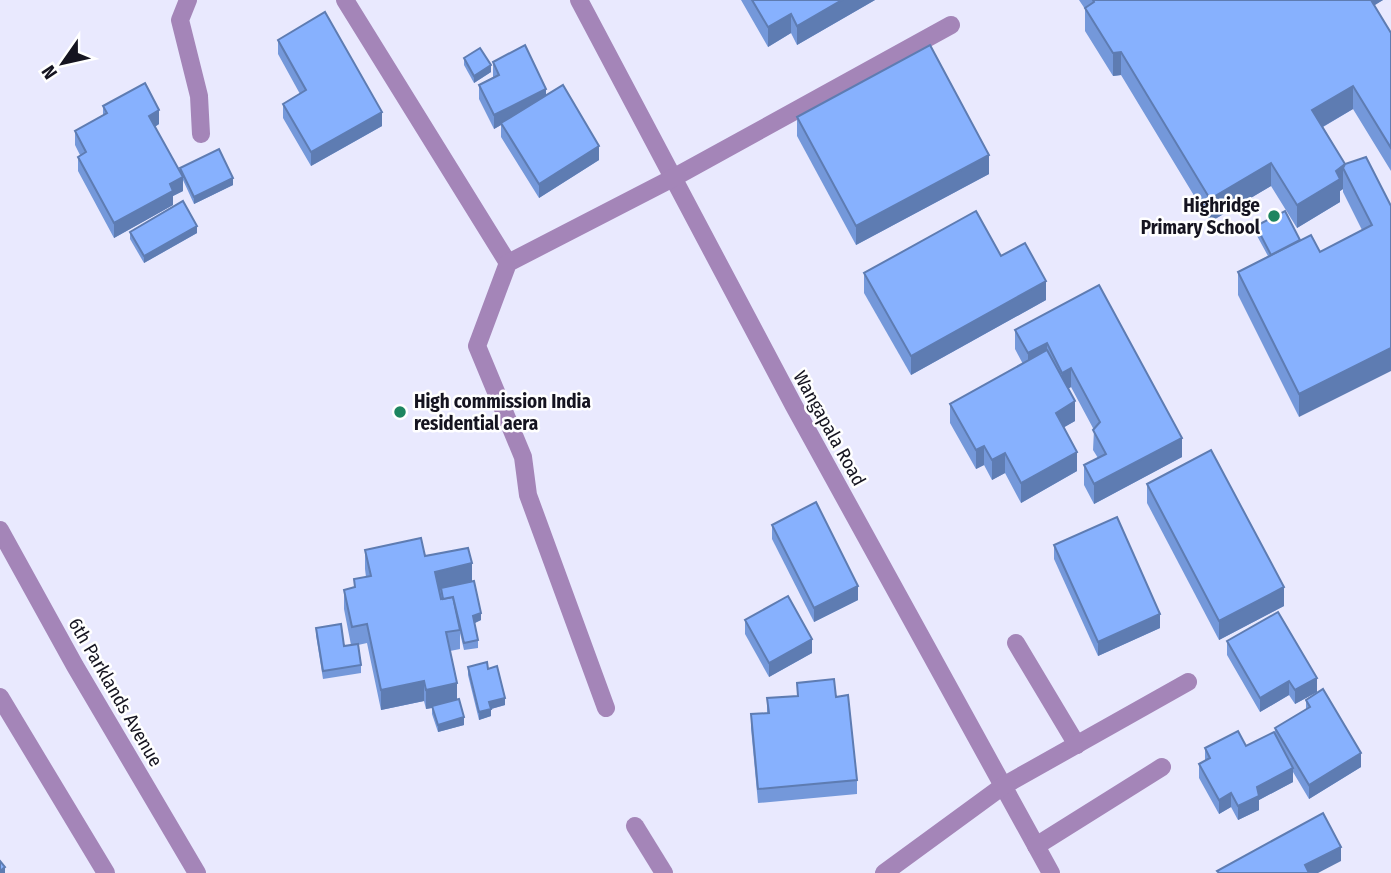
<svg xmlns="http://www.w3.org/2000/svg" width="1391" height="873" viewBox="0 0 1391 873" font-family="'Fira Sans Condensed',sans-serif">
<style>
.lines{fill:none;stroke-linecap:round;stroke-linejoin:round}
.minor{stroke:#a485b8;stroke-width:18}
.wall{fill:#7498da}
.shaded-wall{fill:#5e7cb2}
.building{fill:#87b1fe;stroke:#5e7cb2;stroke-width:2}
.poi-dot{fill:#1d8560;stroke:#fff;stroke-width:2.5}
.labels{text-anchor:middle;stroke-width:5;stroke-linejoin:round;paint-order:stroke}
.poi-label{font-size:19px;font-weight:bold;fill:#151420;stroke:#fff;text-anchor:end}
.street-label{font-size:19px;fill:#151420;stroke:#fff}
</style>
<rect width="100%" height="100%" fill="#e9e9fe"/>
<g class="lines">
<g class="minor">
<path d="M188 0 180 20 199 96 201 134"/>
<path d="M345 0 508 263"/>
<path d="M579 0 794 406 1051 873"/>
<path d="M0 530 75 666 197 873"/>
<path d="M1016 643 1077 745"/>
<path d="M0 697 106 873"/>
<path d="M606 708 528 495 523 457 477 346 508 263 673 178 951 25"/>
<path d="M635 826 664 873"/>
<path d="M1036 846 1162 767"/>
<path d="M884 873 1003 786 1188 682"/>
</g>
</g>
<g class="wall">
<path d="M741 0H875L797 45 791 33 768 47Z"/>
<path d="M1079 0H1383L1374 5 1391 33V171L1353 109 1323 127 1345 164 1391 206 1299 417 1238 295V272L1268 256 1256 234V226L1300 240 1320 252 1362 230 1343 192V189L1340 191V202L1297 228 1271 186 1210 222 1121 75 1113 76 1085 31V9Z"/>
<path d="M278 40 382 126 311 166 283 118V104L300 94 278 54Z"/>
<path d="M464 58 491 72 474 83 464 65Z"/>
<path d="M493 62 546 96 599 160 539 198 501 137V125L494 129 479 99V85L493 77Z"/>
<path d="M103 106 159 124 155 127 180 173V168L233 185 194 204 183 180V191L173 196V205L114 238 78 171V157L80 155 75 145V131L103 115Z"/>
<path d="M797 117 989 174 856 245 797 136Z"/>
<path d="M130 232 197 233 144 263 130 239Z"/>
<path d="M1001 256 1046 300 911 375 864 293V273Z"/>
<path d="M1099 285 1182 457 1094 504 1084 485V465L1098 458 1093 450 1094 430 1071 387 1068 389 1075 421 1064 427 1077 471 1021 503 1005 473 992 480 984 465 976 469 950 423V404L1023 364 1015 349V330Z"/>
<path d="M1147 484 1284 606 1219 640 1147 503Z"/>
<path d="M772 525 858 600 814 622 772 539Z"/>
<path d="M1054 545 1160 628 1098 656 1054 559Z"/>
<path d="M365 550 425 556 472 581 481 620 474 623 478 640V648L464 650 460 633V649L450 651 457 699 464 725 438 732 432 714V708L426 709 424 701 381 710 367 643 358 645 361 665V673L323 679 316 635V628L344 646 351 645 344 609V590L354 588V579L366 577 365 569Z"/>
<path d="M745 620 812 653 769 677 745 634Z"/>
<path d="M1227 641 1317 692 1295 704 1289 695 1260 712 1227 655Z"/>
<path d="M468 667 488 669 505 705 491 709V716L479 720 468 675Z"/>
<path d="M797 683 836 697 857 780V794L758 803 751 728V714L767 713V698L797 696Z"/>
<path d="M1306 700 1361 767 1309 799 1293 772V782L1259 800V810L1238 820 1231 807 1219 814 1199 778V764L1205 761V748L1246 746 1275 734V728L1306 710Z"/>
</g>
<g class="shaded-wall">
<path d="M842 0H875L797 45V26Z"/>
<path d="M1364 0H1383L1364 12Z"/>
<path d="M791 14V33L768 47V27Z"/>
<path d="M1121 52V75L1113 76V53Z"/>
<path d="M491 65V72L474 83V76Z"/>
<path d="M1353 86V109L1312 133V110Z"/>
<path d="M546 89V103L501 123V125L494 129V115Z"/>
<path d="M159 110V124L149 130V116Z"/>
<path d="M382 112V126L311 166V152Z"/>
<path d="M599 146V160L539 198V184Z"/>
<path d="M989 155V174L856 245V226Z"/>
<path d="M1271 163V186L1210 222V199Z"/>
<path d="M1345 164 1343 168V189L1340 191V202L1297 228V205L1336 171Z"/>
<path d="M183 177V191L173 196V205L114 238V223L170 184Z"/>
<path d="M233 178V185L194 204V197Z"/>
<path d="M197 226V233L144 263V256Z"/>
<path d="M1046 281V300L911 375V356Z"/>
<path d="M1047 343V362L1028 373V353Z"/>
<path d="M1391 348V371L1299 417V394Z"/>
<path d="M1071 368V387L1062 392V373Z"/>
<path d="M1075 401V421L1056 432V413Z"/>
<path d="M1182 438V457L1094 504V484Z"/>
<path d="M984 446V465L976 469V450Z"/>
<path d="M1077 452V471L1021 503V483Z"/>
<path d="M1005 453V473L992 480V460Z"/>
<path d="M472 563V583L435 591V572Z"/>
<path d="M858 586V600L814 622V608Z"/>
<path d="M1284 587V606L1219 640V621Z"/>
<path d="M481 613V620L473 624V616Z"/>
<path d="M1160 614V628L1098 656V642Z"/>
<path d="M812 639V653L769 677V663Z"/>
<path d="M1317 678V692L1295 704V690Z"/>
<path d="M424 681V701L381 710V690Z"/>
<path d="M1289 681V695L1260 712V698Z"/>
<path d="M457 683V703L426 709V690Z"/>
<path d="M505 698V705L491 709V716L479 720V712L489 702Z"/>
<path d="M464 717V725L438 732V725Z"/>
<path d="M1361 753V767L1309 799V785Z"/>
<path d="M1293 768V782L1259 800V810L1238 820V806L1257 787Z"/>
<path d="M1231 793V807L1219 814V800Z"/>
<path d="M1341 847V861L1318 873H1305V865Z"/>
<path d="M5 867V873H0V871Z"/>
</g>
<g class="building">
<path d="M752 0H842L797 26 791 14 768 27Z"/>
<path d="M1093 0H1371L1391 33V148L1353 86 1312 110 1345 164 1336 171 1340 179 1297 205 1271 163 1210 199 1121 52 1113 53 1085 8 1094 2Z"/>
<path d="M325 12 382 112 311 152 283 104 306 90 278 40Z"/>
<path d="M525 45 546 89 494 115 479 85 499 75 493 62Z"/>
<path d="M930 45 989 155 856 226 797 117Z"/>
<path d="M480 48 491 65 474 76 464 58Z"/>
<path d="M145 83 159 110 149 116 183 177 170 184 173 191 114 223 78 157 86 152 75 131 107 113 103 106Z"/>
<path d="M563 85 599 146 539 184 501 123Z"/>
<path d="M219 149 233 178 194 197 180 168Z"/>
<path d="M1366 157 1391 206V348L1299 394 1238 272 1311 235 1320 252 1372 225 1343 168 1345 164Z"/>
<path d="M183 201 197 226 144 256 130 232Z"/>
<path d="M976 211 1001 256 1025 243 1046 281 911 356 864 273Z"/>
<path d="M1285 211 1300 240 1271 255 1256 226Z"/>
<path d="M1099 285 1182 438 1094 484 1084 465 1106 454 1093 430 1100 422 1071 368 1062 373 1047 343 1028 353 1015 330Z"/>
<path d="M1047 350 1075 401 1056 413 1077 452 1021 483 1005 453 992 460 984 446 976 450 950 404Z"/>
<path d="M1211 450 1284 587 1219 621 1147 484Z"/>
<path d="M816 502 858 586 814 608 772 525Z"/>
<path d="M1117 517 1160 614 1098 642 1054 545Z"/>
<path d="M421 538 425 556 468 548 472 563 435 572 441 599 453 597 460 630 446 632 457 683 426 690 424 681 381 690 367 624 352 627 344 590 355 587 354 579 371 576 365 550Z"/>
<path d="M474 581 481 613 473 616 478 640 464 643 453 597 443 599 441 588Z"/>
<path d="M788 596 812 639 769 663 745 620Z"/>
<path d="M1278 612 1317 678 1295 690 1289 681 1260 698 1227 641Z"/>
<path d="M341 624 344 646 358 644 361 665 323 671 316 628Z"/>
<path d="M487 662 488 669 497 666 505 698 489 702 491 709 479 712 468 667Z"/>
<path d="M834 679 836 697 848 695 857 780 758 789 751 714 769 713 767 698 798 696 797 683Z"/>
<path d="M1323 689 1361 753 1309 785 1275 728 1310 707 1306 700Z"/>
<path d="M459 699 464 717 438 725 432 706Z"/>
<path d="M1238 731 1246 746 1274 732 1293 768 1257 787 1259 796 1238 806 1231 793 1219 800 1199 764 1210 758 1205 748Z"/>
<path d="M1323 813 1341 847 1305 865 1309 873H1219L1217 871Z"/>
<path d="M0 861 5 867 0 871Z"/>
</g>
<g class="poi-dot">
<circle cx="1274" cy="216" r="7"/>
<circle cx="400" cy="412" r="7"/>
</g>
<g class="labels">
<g class="poi-label">
<text x="1260" y="212">Highridge<tspan x="1260" dy="22">Primary School</tspan></text>
<text x="414" y="408" text-anchor="start">High commission India<tspan x="414" dy="22">residential aera</tspan></text>
</g>
<g class="street-label">
<text transform="translate(830 428) rotate(61)" y="7">Wangapala Road</text>
<text transform="translate(116 692) rotate(60)" y="7">6th Parklands Avenue</text>
</g>
</g>
<g transform="translate(63 63) rotate(236)" stroke="#ffffff" stroke-width="5" paint-order="stroke">
<path d="M0-5L12 26L0 18L-12 26Z" fill="#151420"/>
<text y="-10" font-size="19" font-weight="bold" text-anchor="middle" fill="#151420">N</text>
</g>
</svg>
